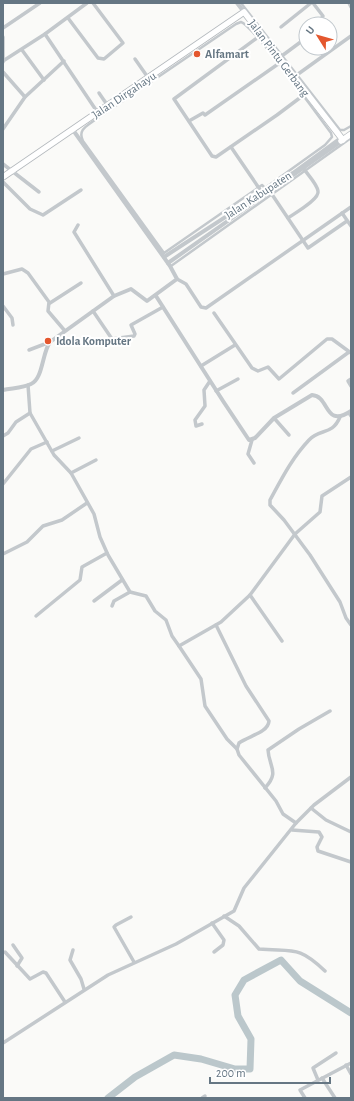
<svg xmlns="http://www.w3.org/2000/svg" width="354" height="1101" viewBox="0 0 354 1101" font-family="'Alegreya Sans',sans-serif">
<style>
.lines{fill:none;stroke-linecap:round;stroke-linejoin:round}
.river{stroke:#bbc7cb;stroke-width:7}
.primary-casing{stroke:#b5babe;stroke-width:7}
.pedestrian{stroke:#c3c8cc;stroke-width:2.5}
.minor{stroke:#c3c8cc;stroke-width:3.5}
.tertiary{stroke:#c3c8cc;stroke-width:4}
.primary{stroke:#fff;stroke-width:5.5}
.poi-dot{fill:#e4572e;stroke:#fff;stroke-width:1.5}
.labels{text-anchor:middle;stroke-width:4;stroke-linejoin:round;paint-order:stroke}
.poi-label{font-size:12px;font-weight:bold;fill:#657683;stroke:#fff;text-anchor:start}
.street-label{font-size:12px;fill:#657683;stroke:#fff}
</style>
<rect width="100%" height="100%" fill="#fafaf8"/>
<g class="lines">
<path class="river" d="M108 1098 135 1077 174 1055 201 1059 235 1069H250L251 1039 238 1016 235 995 244 980 281 960 300 981 351 1013"/>
<defs>
<g id="primary">
<path d="M341 141 351 134"/>
<path d="M3 177 244 12 343 140"/>
</g>
</defs>
<use href="#primary" class="primary-casing"/>
<g class="pedestrian">
<path d="M241 3 340 130H344L351 126"/>
<path d="M241 22C254 26 318 116 331 133L332 137 325 145 265 188 262 185 164 253 83 141C78 131 85 127 92 122L236 24Z"/>
<path d="M171 266 351 138"/>
</g>
<g class="minor">
<path d="M313 3 323 16 318 24"/>
<path d="M349 3 351 7"/>
<path d="M68 18 98 58 104 59 123 43 93 3"/>
<path d="M281 27 311 3"/>
<path d="M3 28 40 3"/>
<path d="M45 34 98 113"/>
<path d="M261 35 174 99 212 156 216 157 277 115 305 94"/>
<path d="M3 37V62"/>
<path d="M22 50 44 80"/>
<path d="M279 58 306 38"/>
<path d="M135 59 149 79"/>
<path d="M3 61 45 34 87 3"/>
<path d="M3 72 25 97"/>
<path d="M294 77 351 36"/>
<path d="M99 93 108 106"/>
<path d="M189 121 203 113 205 115 281 62"/>
<path d="M3 129 25 97 64 61"/>
<path d="M231 147 263 194"/>
<path d="M3 164 39 192"/>
<path d="M3 182 30 209 43 215 81 190"/>
<path d="M269 190 308 248 347 221"/>
<path d="M342 213 351 226"/>
<path d="M288 218C295 213 320 199 318 191 317 184 308 175 304 169"/>
<path d="M78 225 74 232 114 296"/>
<path d="M3 274 22 269 28 273 49 302 48 311 65 331"/>
<path d="M177 279 186 284 201 307 206 308 351 207"/>
<path d="M50 303 81 283"/>
<path d="M3 306 12 318 13 325"/>
<path d="M93 311 112 339 134 336 135 334 131 325 163 307"/>
<path d="M214 313 252 368 258 371 268 367 279 379 327 339H332L351 353"/>
<path d="M29 350 50 342"/>
<path d="M201 366 235 345"/>
<path d="M351 379 348 381 351 386"/>
<path d="M28 385 30 413 54 455 71 473 94 514 100 537 108 555 130 592 146 596 155 611 166 620 172 636 179 646 221 622 250 595 295 534 320 512 322 496 351 477"/>
<path d="M216 391 238 379"/>
<path d="M293 393 349 352"/>
<path d="M349 413 351 416"/>
<path d="M340 417C332 436 320 428 309 440 292 458 282 478 270 500V505L284 520 310 555 340 602 346 618 351 625"/>
<path d="M274 418 289 435"/>
<path d="M202 424 196 426 195 420 205 406 204 390 210 381"/>
<path d="M3 436 8 433 16 422 30 413"/>
<path d="M252 440 248 454 254 463"/>
<path d="M52 451 79 438"/>
<path d="M71 473 96 460"/>
<path d="M3 484 31 449 47 442"/>
<path d="M3 554 27 542 43 526 62 520 87 503"/>
<path d="M250 595 282 641"/>
<path d="M94 601 122 580"/>
<path d="M112 606 114 601 130 592"/>
<path d="M36 616 80 580 82 567 107 553"/>
<path d="M216 625 246 686 269 721C268 733 248 736 239 743L237 749 239 755 276 801 283 814 296 823"/>
<path d="M179 646 201 679 205 706 227 739 237 749"/>
<path d="M265 788C280 772 269 767 268 750L299 729 330 711"/>
<path d="M311 808 326 820 351 832"/>
<path d="M292 830 319 832 322 837 317 847 318 851 351 862"/>
<path d="M224 916 239 926 259 949C293 952 298 945 325 971"/>
<path d="M131 917 116 925 114 927 134 962"/>
<path d="M212 923 224 940 223 945 214 952"/>
<path d="M13 945 22 958 17 966"/>
<path d="M73 950 70 960 81 979 84 989"/>
<path d="M5 952 30 979 43 972 46 973 65 1002"/>
<path d="M3 1043 108 975 176 944 234 911 244 888 296 823 314 805 351 777"/>
<path d="M346 1065 351 1074"/>
<path d="M322 1078 335 1098"/>
<path d="M318 1080 313 1068 336 1053"/>
<path d="M202 1098 205 1096"/>
<path d="M305 1098 300 1090 351 1063"/>
</g>
<g class="tertiary">
<path d="M237 3 244 12"/>
<path d="M164 257 293 173 338 140"/>
<path d="M168 263 340 142"/>
<path d="M156 296 223 401 249 440 255 438 274 418 312 395C330 396 324 429 351 411"/>
<path d="M3 390C12 388 23 388 31 384 43 379 42 353 50 342L114 296 131 289 147 301 177 279 170 266 73 130"/>
</g>
<use href="#primary" class="primary"/>
</g>
<g class="poi-dot">
<circle cx="197" cy="54" r="4"/>
<circle cx="48" cy="341" r="4"/>
</g>
<g class="labels">
<g class="poi-label">
<text x="205" y="58">Alfamart</text>
<text x="56" y="345">Idola Komputer</text>
</g>
<g class="street-label">
<text transform="translate(279 58) rotate(53)" y="4">Jalan Pintu Gerbang</text>
<text transform="translate(124 95) rotate(-34)" y="4">Jalan Dirgahayu</text>
<text transform="translate(258 195) rotate(-33)" y="4">Jalan Kabupaten</text>
</g>
</g>
<rect width="354" height="1101" fill="none" stroke="#657683" stroke-width="8"/>
<g transform="translate(318 36) rotate(307)"><circle r="19" fill="#ffffff" stroke="#c1c8cd"/>
<path d="M0-3L7 15L0 10L-7 15Z" fill="#e4572e"/>
<text y="-6" font-size="11" font-weight="bold" text-anchor="middle" fill="#657683">U</text>
</g>
<path d="M210 1077v6h120v-6" fill="none" stroke="#657683" stroke-width="2"/>
<text x="216" y="1077" font-size="12" fill="#657683" stroke="#ffffff" stroke-width="3" paint-order="stroke">200 m</text>
</svg>
